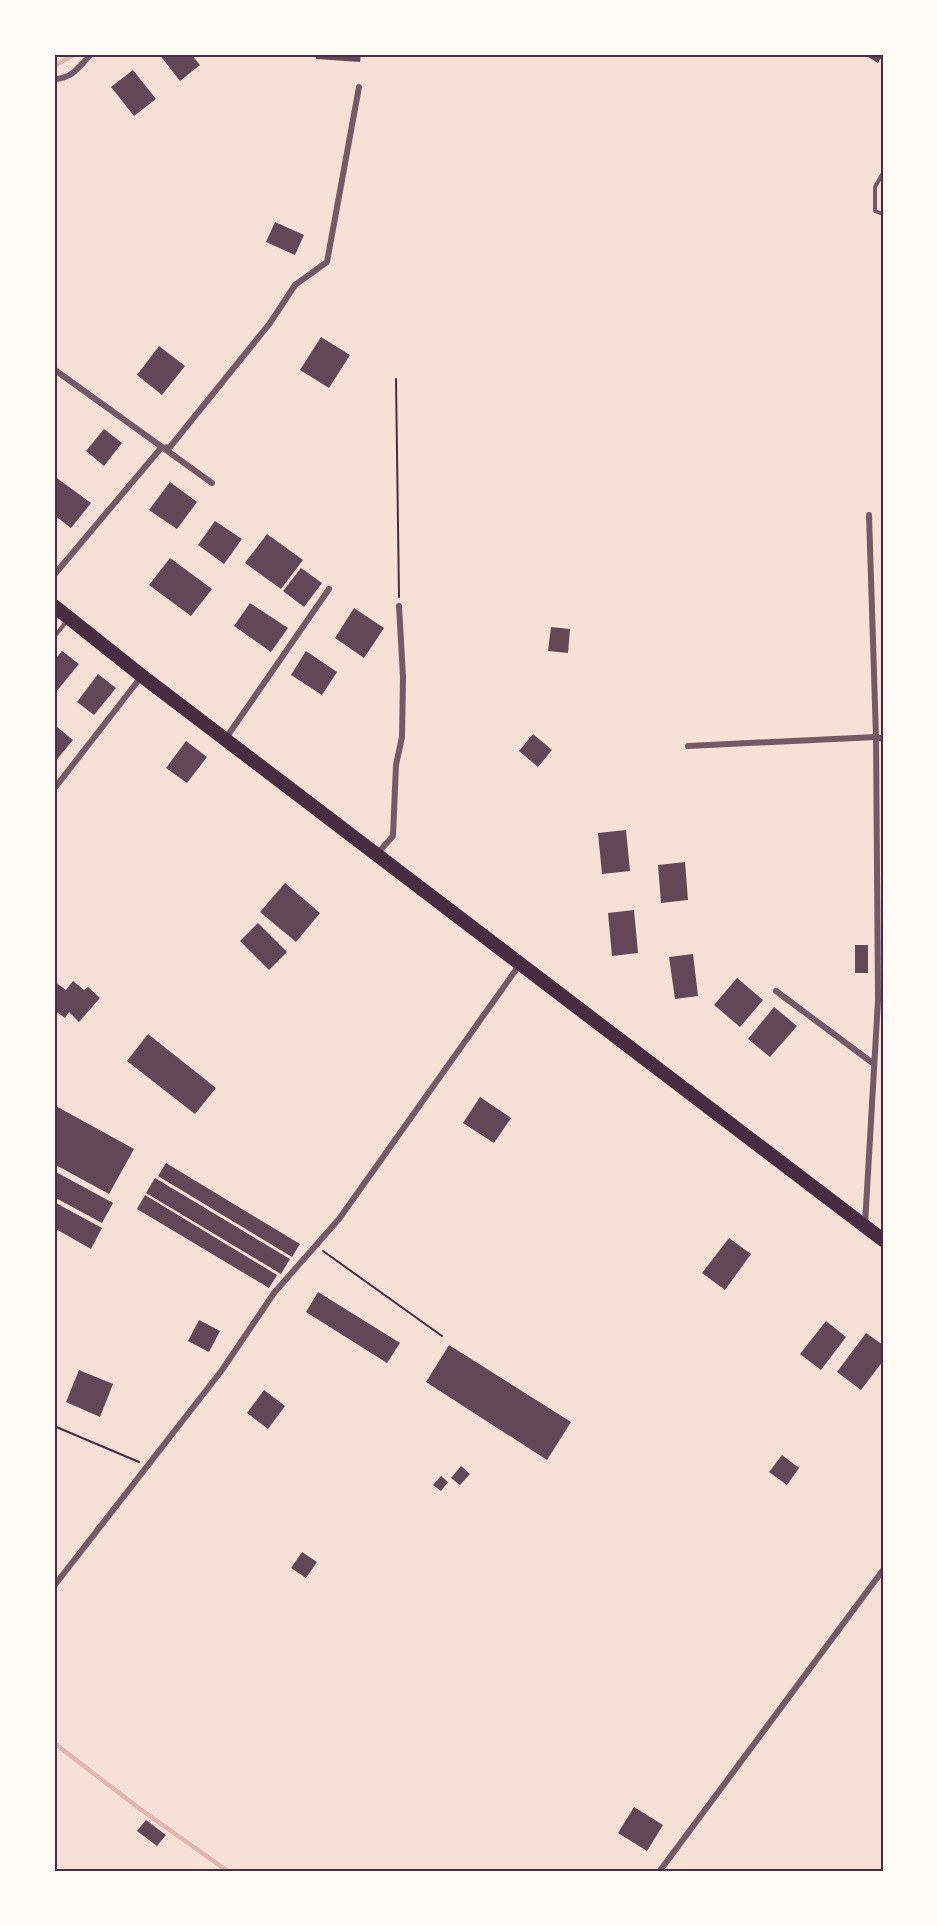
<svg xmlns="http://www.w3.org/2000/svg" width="937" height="1926" viewBox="0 0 937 1926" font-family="Manrope,sans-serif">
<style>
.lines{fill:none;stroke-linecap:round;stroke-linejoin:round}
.stream{stroke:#dcb8b0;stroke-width:4.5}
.building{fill:#644757}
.path{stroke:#4a2c40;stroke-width:2}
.service{stroke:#755966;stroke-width:4}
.minor{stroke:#755966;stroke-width:6}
.primary{stroke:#4a2c40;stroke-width:14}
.neatline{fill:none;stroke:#4a2c40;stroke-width:2}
</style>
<rect width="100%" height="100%" fill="#f7e1d7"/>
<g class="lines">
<g class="stream">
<path d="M54 66 75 54"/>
<path d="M54 1743 140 1809 229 1872"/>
</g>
</g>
<g class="building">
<path d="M159 54H191L200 65 180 81Z"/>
<path d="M316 54H361L360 62 316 59Z"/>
<path d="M863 54H883V55L878 63Z"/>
<path d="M133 70 156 99 134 116 111 87Z"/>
<path d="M275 222 304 235 295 255 266 242Z"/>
<path d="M321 337 350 355 329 388 300 370Z"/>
<path d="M159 346 185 366 162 395 137 375Z"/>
<path d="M104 429 122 443 104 466 86 451Z"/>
<path d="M54 476 91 503 71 528 54 515Z"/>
<path d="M170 482 197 502 177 529 149 510Z"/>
<path d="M215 521 242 539 224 564 198 545Z"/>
<path d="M267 534 303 560 281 589 245 563Z"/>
<path d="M170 558 212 589 191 616 149 585Z"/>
<path d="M301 568 322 583 304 607 283 591Z"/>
<path d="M250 603 288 628 271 652 234 626Z"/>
<path d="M354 608 384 628 364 658 335 638Z"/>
<path d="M551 627 570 629 568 653 548 651Z"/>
<path d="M62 651 79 664 56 692 54 691V661Z"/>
<path d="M306 651 337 672 322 695 291 675Z"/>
<path d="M98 674 116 688 94 715 77 702Z"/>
<path d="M57 727 73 740 54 763V730Z"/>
<path d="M533 734 552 750 538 767 519 751Z"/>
<path d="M186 741 207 757 187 783 166 768Z"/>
<path d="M626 830 630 871 602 874 598 833Z"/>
<path d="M685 862 688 900 661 903 658 865Z"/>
<path d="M285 883 320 913 296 942 260 912Z"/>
<path d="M634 910 638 953 612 956 608 913Z"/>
<path d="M258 923 287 952 269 970 240 941Z"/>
<rect x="855" y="945" width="13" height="28"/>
<path d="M693 954 698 996 675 999 669 957Z"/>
<path d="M737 978 763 1000 740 1027 714 1005Z"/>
<path d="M73 981 84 990 88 987 100 998 79 1022 69 1012 65 1018 54 1010V984L55 982 66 990Z"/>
<path d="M774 1007 797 1026 770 1057 748 1039Z"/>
<path d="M148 1034 216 1088 195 1114 127 1061Z"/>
<path d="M480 1097 511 1118 494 1143 463 1123Z"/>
<path d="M54 1105 134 1149 109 1194 54 1164Z"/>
<path d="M166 1163 300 1244 292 1257 158 1176Z"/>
<path d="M54 1171 113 1203 102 1223 54 1197Z"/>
<path d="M155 1178 290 1259 281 1274 146 1193Z"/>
<path d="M145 1195 277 1275 269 1288 137 1209Z"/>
<path d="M54 1202 102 1228 91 1249 54 1228Z"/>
<path d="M729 1238 751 1254 725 1290 702 1273Z"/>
<path d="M318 1292 400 1343 387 1363 306 1312Z"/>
<path d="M199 1320 220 1331 209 1352 188 1341Z"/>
<path d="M826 1321 846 1337 821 1370 800 1354Z"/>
<path d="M866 1333 883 1345V1361L861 1390 837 1372Z"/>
<path d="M449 1345 571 1422 547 1460 426 1382Z"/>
<path d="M79 1370 113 1384 100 1417 66 1402Z"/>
<path d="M264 1390 285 1406 268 1429 247 1413Z"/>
<path d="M782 1455 799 1468 787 1485 769 1472Z"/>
<path d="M461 1466 470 1474 460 1485 451 1478Z"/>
<path d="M441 1476 448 1482 441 1491 433 1485Z"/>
<path d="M302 1552 317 1562 306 1578 291 1568Z"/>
<path d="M634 1807 663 1825 647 1851 618 1833Z"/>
<path d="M146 1820 166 1835 157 1846 137 1831Z"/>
</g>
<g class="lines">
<g class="path">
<path d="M396 379 399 597"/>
<path d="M323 1251 442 1336"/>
<path d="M54 1426 139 1462"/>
</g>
<g class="service">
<path d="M883 173 875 187V211L883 214"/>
<path d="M54 637 67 621"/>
</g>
<g class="minor">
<path d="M54 79C72 79 80 66 91 54"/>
<path d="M55 370 212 483"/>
<path d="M54 575 161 448 170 447 270 323 295 285 327 262 359 87"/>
<path d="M226 738 329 589"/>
<path d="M688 746 876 737 883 739"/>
<path d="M54 789 141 677"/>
<path d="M377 854 393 836 396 765 402 737 403 677 399 606"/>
<path d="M776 991 874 1064"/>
<path d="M865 1225 878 1000 876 737 869 515"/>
<path d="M54 1586 222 1370 274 1293 339 1219 520 964"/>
<path d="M659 1872 883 1570"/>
</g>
<path class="primary" d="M54 606 142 676 883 1240"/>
</g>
<rect width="937" height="1926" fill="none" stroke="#fffaf5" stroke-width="111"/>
<rect x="56" y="56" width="826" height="1814" class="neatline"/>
</svg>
